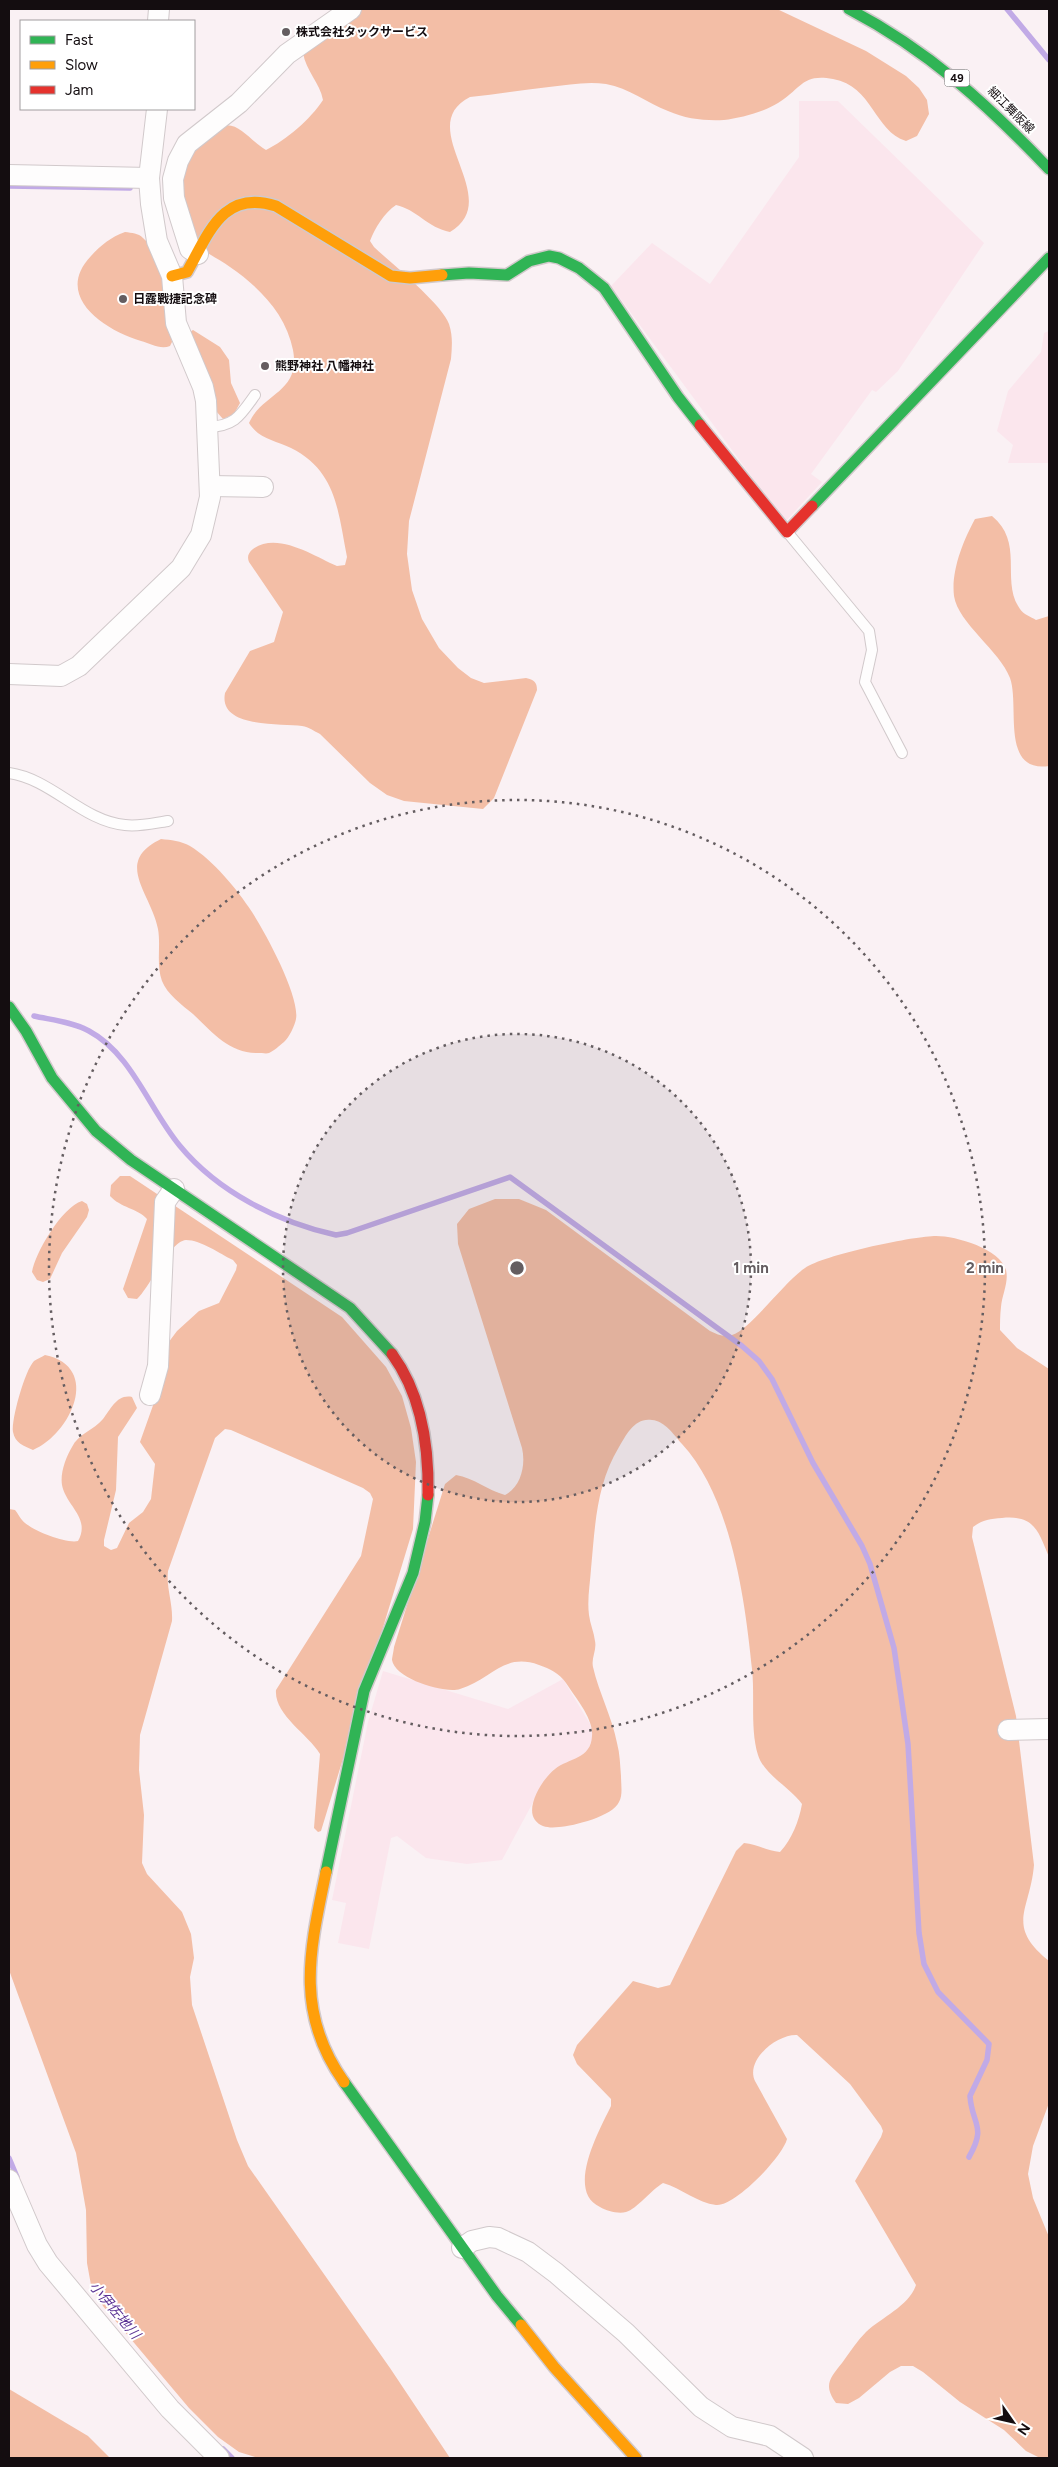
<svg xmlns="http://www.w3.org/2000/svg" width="1058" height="2467" viewBox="0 0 1058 2467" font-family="Figtree,'Noto Sans JP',sans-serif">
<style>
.built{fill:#fbe6ed}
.forest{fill:#f3bea6}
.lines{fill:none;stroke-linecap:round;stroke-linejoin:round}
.stream{stroke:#c1aae6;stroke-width:5.5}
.lane-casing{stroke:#d1c9cb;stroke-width:12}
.street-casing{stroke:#d1c9cb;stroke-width:22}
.fast-casing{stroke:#d1c9cb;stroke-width:14}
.slow-casing{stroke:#d1c9cb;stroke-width:14}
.jam-casing{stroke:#d1c9cb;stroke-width:14}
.lane{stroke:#fefdfd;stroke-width:10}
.street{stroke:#fefdfd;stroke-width:20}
.fast{stroke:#30b455;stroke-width:11}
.slow{stroke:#ff9f0a;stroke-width:11}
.jam{stroke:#e5322d;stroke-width:11}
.ring{fill:none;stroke:#645d60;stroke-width:2.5;stroke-dasharray:2.5 5}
.poi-dot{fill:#645d60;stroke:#fff;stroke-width:2}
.labels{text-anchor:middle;stroke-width:4;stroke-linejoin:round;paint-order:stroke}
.shield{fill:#fff;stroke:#5a5658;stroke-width:1}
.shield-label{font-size:11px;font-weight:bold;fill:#140d10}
.poi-label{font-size:12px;font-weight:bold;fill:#140d10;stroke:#fff;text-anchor:start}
.street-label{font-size:12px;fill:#140d10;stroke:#fff}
.water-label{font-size:14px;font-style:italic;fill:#5b3394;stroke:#fff}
.centre{fill:#645d60;stroke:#fff;stroke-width:2.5}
.ring-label{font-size:15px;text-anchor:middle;font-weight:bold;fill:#645d60;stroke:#fff;stroke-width:4;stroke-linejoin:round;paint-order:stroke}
</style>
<rect width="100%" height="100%" fill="#faf1f4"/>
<g class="built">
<path d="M799 101H838L984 243 898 371 876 392 872 390 811 474 822 482 785 522 611 286 652 243 710 284 799 157Z"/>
<path d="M1049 331V463H1008L1013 445 997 431 1008 391 1041 352 1044 333Z"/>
<path d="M383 1671 508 1709 563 1679 590 1724 593 1737 588 1750 576 1760 553 1770 544 1782 502 1860 467 1864 426 1858 397 1836 391 1838 369 1949 338 1943 346 1903 332 1900 368 1722Z"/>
</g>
<g class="forest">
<path d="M360 9H777L866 51 906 76 919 88 927 100 929 114 917 136 906 141C874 131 873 86 833 79 802 73 801 89 778 103 764 112 740 118 724 120 705 121 686 119 668 111 647 103 629 88 606 84 587 81 568 85 549 87 523 90 496 94 470 97 411 127 507 198 450 232 428 228 416 209 396 205 384 213 375 228 370 241L374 247C392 264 442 304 449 324 453 336 452 347 451 359L409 521 407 554 412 590 422 619 439 648 458 668 471 678 484 683 526 678C534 680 537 682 537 690L494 798 483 809 404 801 387 795 370 783 320 734C314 731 309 727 302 726 283 723 218 729 225 693L250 651 274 642 283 612 249 562C247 557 248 553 253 549 277 531 314 556 337 566L345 565 347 557C338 512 337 471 291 448 275 440 259 439 249 423 262 393 301 393 293 350 286 314 259 287 230 267 221 260 210 256 202 248 185 230 175 185 184 162 189 148 201 140 212 132 234 113 247 139 266 150 286 140 310 120 323 100 320 83 306 71 303 53Z"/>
<path d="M125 232C132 233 138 233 143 238 165 256 169 315 172 342L170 346C160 350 150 343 141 341 104 330 53 296 91 256 101 245 111 237 125 232Z"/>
<path d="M193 330 220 347 229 360 231 383 240 403 234 414 223 419 216 411 190 332Z"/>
<path d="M992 516C1025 543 1000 581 1020 609 1023 614 1031 617 1036 620L1049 616V766C1000 773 1020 706 1010 678 1000 651 958 623 954 596 951 571 963 541 975 519Z"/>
<path d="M161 839C171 840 181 841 190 846 213 860 237 889 252 912 265 932 300 996 296 1019 295 1025 289 1038 284 1042 280 1045 274 1051 269 1053 267 1054 261 1053 258 1053 230 1054 212 1032 193 1014 182 1005 167 994 162 981 156 964 161 946 158 929 151 893 113 862 161 839Z"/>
<path d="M120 1176H130L342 1317 386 1367 402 1396 411 1428 416 1462 413 1529 321 1831 318 1832 314 1828 320 1754C308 1734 274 1715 276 1690L361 1556 373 1499 370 1493 363 1488 231 1430 225 1429 215 1438 168 1571C166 1588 173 1603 172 1621L140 1735 139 1770 144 1815 142 1863 147 1874 182 1912 191 1934 194 1958 190 1977 192 2005 237 2140 248 2166 390 2368 450 2458H258L239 2452 218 2437 189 2408 103 2306 91 2285 87 2263 86 2210 76 2153 9 1970V1509L15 1510C18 1513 19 1517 22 1520 30 1530 66 1544 78 1541 91 1518 66 1506 62 1485 60 1473 66 1457 72 1447 78 1434 94 1430 103 1419 111 1409 117 1394 132 1397L137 1408 118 1437 116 1490 104 1540V1546L111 1550 117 1548 129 1523 143 1512 151 1499 155 1464 140 1442 156 1397 168 1343 177 1331 199 1311 219 1303 236 1270 237 1265 233 1260C220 1254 201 1240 186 1240 170 1241 150 1287 137 1299L128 1298 123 1289 147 1219C137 1208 121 1208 110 1196L111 1185Z"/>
<path d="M495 1199H519L546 1210 710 1331C717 1334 724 1338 732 1335 750 1330 784 1282 805 1268 824 1255 909 1237 934 1236 953 1235 1000 1248 1006 1270 1009 1282 1002 1295 1001 1307 1000 1315 1000 1323 1000 1330L1017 1348 1049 1369V1557C1038 1530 1034 1515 1002 1518 990 1519 982 1520 973 1527L972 1537 1016 1716 1034 1865C1030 1911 1005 1925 1049 1961V2103L1033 2146 1028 2174 1033 2198 1049 2237V2458H1040L1026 2451 1004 2430 960 2402 923 2372 913 2366H901L890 2372 859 2398 848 2404 836 2403C823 2385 830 2378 842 2363 850 2352 857 2341 866 2332 882 2317 909 2306 916 2285L855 2181 881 2137 883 2131 881 2126 850 2084 797 2035C777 2034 745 2060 755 2081L787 2139C783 2156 735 2207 716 2205 698 2203 681 2188 663 2183 651 2190 637 2209 626 2212 618 2214 607 2211 600 2207 565 2191 600 2129 611 2106V2099L577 2064 573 2055 577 2045 633 1981 658 1988 670 1985 736 1851 744 1843C757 1844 767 1851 780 1852 792 1839 799 1821 802 1804 790 1787 764 1775 758 1755 750 1729 755 1697 752 1669 745 1599 731 1497 682 1444 674 1435 665 1421 652 1420 635 1417 626 1435 619 1447 596 1485 595 1527 591 1569 590 1584 587 1600 589 1615 590 1624 594 1632 595 1641 597 1650 591 1658 593 1667 599 1693 612 1717 617 1743 620 1754 620 1765 621 1776 621 1785 623 1795 619 1802 613 1816 574 1826 559 1827 551 1828 541 1828 535 1820 525 1807 543 1778 555 1769 569 1758 591 1759 592 1736 594 1719 575 1697 566 1683 559 1673 550 1669 539 1665 503 1652 491 1680 460 1689 445 1694 395 1679 392 1660 392 1658 394 1649 394 1647L445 1484 456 1475C474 1478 487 1490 505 1495 521 1487 526 1465 522 1448L458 1244 457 1224 469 1209Z"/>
<path d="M82 1201 87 1204 89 1210 87 1217 62 1253 50 1279 43 1282 37 1280 32 1272C35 1253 62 1207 82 1201Z"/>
<path d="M45 1355C102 1367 71 1434 33 1450 24 1446 15 1443 13 1432 11 1420 25 1370 34 1361 37 1359 42 1357 45 1355Z"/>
<path d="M9 2389 88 2436 110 2458H9Z"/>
</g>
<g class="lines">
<g class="stream">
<path d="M1007 9 1049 60"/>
<path d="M9 186 130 188"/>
<path d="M34 1016C52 1020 72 1022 89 1031 132 1054 149 1109 180 1146 218 1192 278 1222 336 1235L347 1233 510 1177 742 1346 759 1361 772 1379 813 1463 862 1546 870 1564 894 1648 908 1744 919 1933 924 1964 938 1992 989 2044 987 2060 970 2096C972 2125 987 2126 969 2157"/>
<path d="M9 2158 17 2177"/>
<path d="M223 2449 232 2458"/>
</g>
<defs>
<g id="lane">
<path d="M208 427C235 426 240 416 255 395"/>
<path d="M788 533 869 631 872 650 865 682 902 753"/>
<path d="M9 773C52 779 82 821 125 825 139 827 154 823 168 821"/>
</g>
<g id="street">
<path d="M158 21 159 9"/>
<path d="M9 175 149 178"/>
<path d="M198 254 190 249 174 198 173 179 178 161 187 144 239 103 287 54 351 9"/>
<path d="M210 486 263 487"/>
<path d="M9 674 61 676 79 666 181 568 201 535 210 497 206 401 203 387 176 323 172 276 157 241 151 204 149 178 157 109"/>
<path d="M150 1395 158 1366 165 1202 174 1189"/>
<path d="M1008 1730 1049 1729"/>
<path d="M9 2180 37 2245 48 2263 170 2409 219 2458"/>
<path d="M462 2248 472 2241 489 2237 498 2238 528 2252 556 2273 626 2333 701 2407 732 2427 770 2436 803 2458"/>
</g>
<g id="fast">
<path d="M849 9C929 51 987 104 1049 169"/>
<path d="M442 275 469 273 507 275 529 261 549 256 559 258 579 268 604 288 678 397 700 425"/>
<path d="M812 506 1049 258"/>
<path d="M9 1007 26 1031 52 1078 96 1131 131 1160 350 1308 392 1354"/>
<path d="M326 1872 364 1691 413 1573 425 1522 428 1495"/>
<path d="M344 2082 497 2296 521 2325"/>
</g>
<g id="slow">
<path d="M172 276 187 272C209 233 223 189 276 206L391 276 410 278 442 275"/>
<path d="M326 1872C310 1949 294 2012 344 2082"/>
<path d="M521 2325 554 2367 636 2458"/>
</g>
<g id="jam">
<path d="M700 425 787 532 812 506"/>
<path d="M392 1354C422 1395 429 1446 428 1495"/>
</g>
</defs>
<use href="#lane" class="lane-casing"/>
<use href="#street" class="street-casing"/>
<use href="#fast" class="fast-casing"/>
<use href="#slow" class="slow-casing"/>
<use href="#jam" class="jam-casing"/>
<use href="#lane" class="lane"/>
<use href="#street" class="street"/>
<use href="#fast" class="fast"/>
<use href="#slow" class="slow"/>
<use href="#jam" class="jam"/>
</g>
<circle cx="517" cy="1268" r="234" fill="#645d60" fill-opacity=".12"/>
<g class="ring">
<circle cx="517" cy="1268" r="234"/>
<circle cx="517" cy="1268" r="468"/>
</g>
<g class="poi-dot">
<circle cx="286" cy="32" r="5"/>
<circle cx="123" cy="299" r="5"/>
<circle cx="265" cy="366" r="5"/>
</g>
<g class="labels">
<rect class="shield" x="944.5" y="69.5" width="25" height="17" rx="4"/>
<g class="shield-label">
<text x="957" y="82">49</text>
</g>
<g class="poi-label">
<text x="296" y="36">株式会社タックサービス</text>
<text x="133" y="303">日露戰捷記念碑</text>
<text x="275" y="370">熊野神社 八幡神社</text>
</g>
<g class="street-label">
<text transform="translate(1011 110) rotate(45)" y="4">細江舞阪線</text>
</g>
<g class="water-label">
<text transform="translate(115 2310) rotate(50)" y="5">小伊佐地川</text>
</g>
</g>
<circle cx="517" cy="1268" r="8" class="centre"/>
<g class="ring-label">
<text x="751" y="1273">1 min</text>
<text x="985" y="1273">2 min</text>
</g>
<rect width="1058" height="2467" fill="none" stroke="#140d10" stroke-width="20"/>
<rect x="20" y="20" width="175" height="90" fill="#ffffff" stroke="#a19e9f"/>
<rect x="30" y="36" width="25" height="8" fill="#30b455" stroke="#a19e9f"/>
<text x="65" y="45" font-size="15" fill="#140d10">Fast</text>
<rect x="30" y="61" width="25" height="8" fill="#ff9f0a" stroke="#a19e9f"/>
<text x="65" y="70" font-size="15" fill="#140d10">Slow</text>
<rect x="30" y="86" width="25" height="8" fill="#e5322d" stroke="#a19e9f"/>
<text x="65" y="95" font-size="15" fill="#140d10">Jam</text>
<g transform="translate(1013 2422) rotate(124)" stroke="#ffffff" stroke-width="4" paint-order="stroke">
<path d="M0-4L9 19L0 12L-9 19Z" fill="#140d10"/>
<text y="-8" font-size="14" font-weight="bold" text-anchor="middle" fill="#140d10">N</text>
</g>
</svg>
